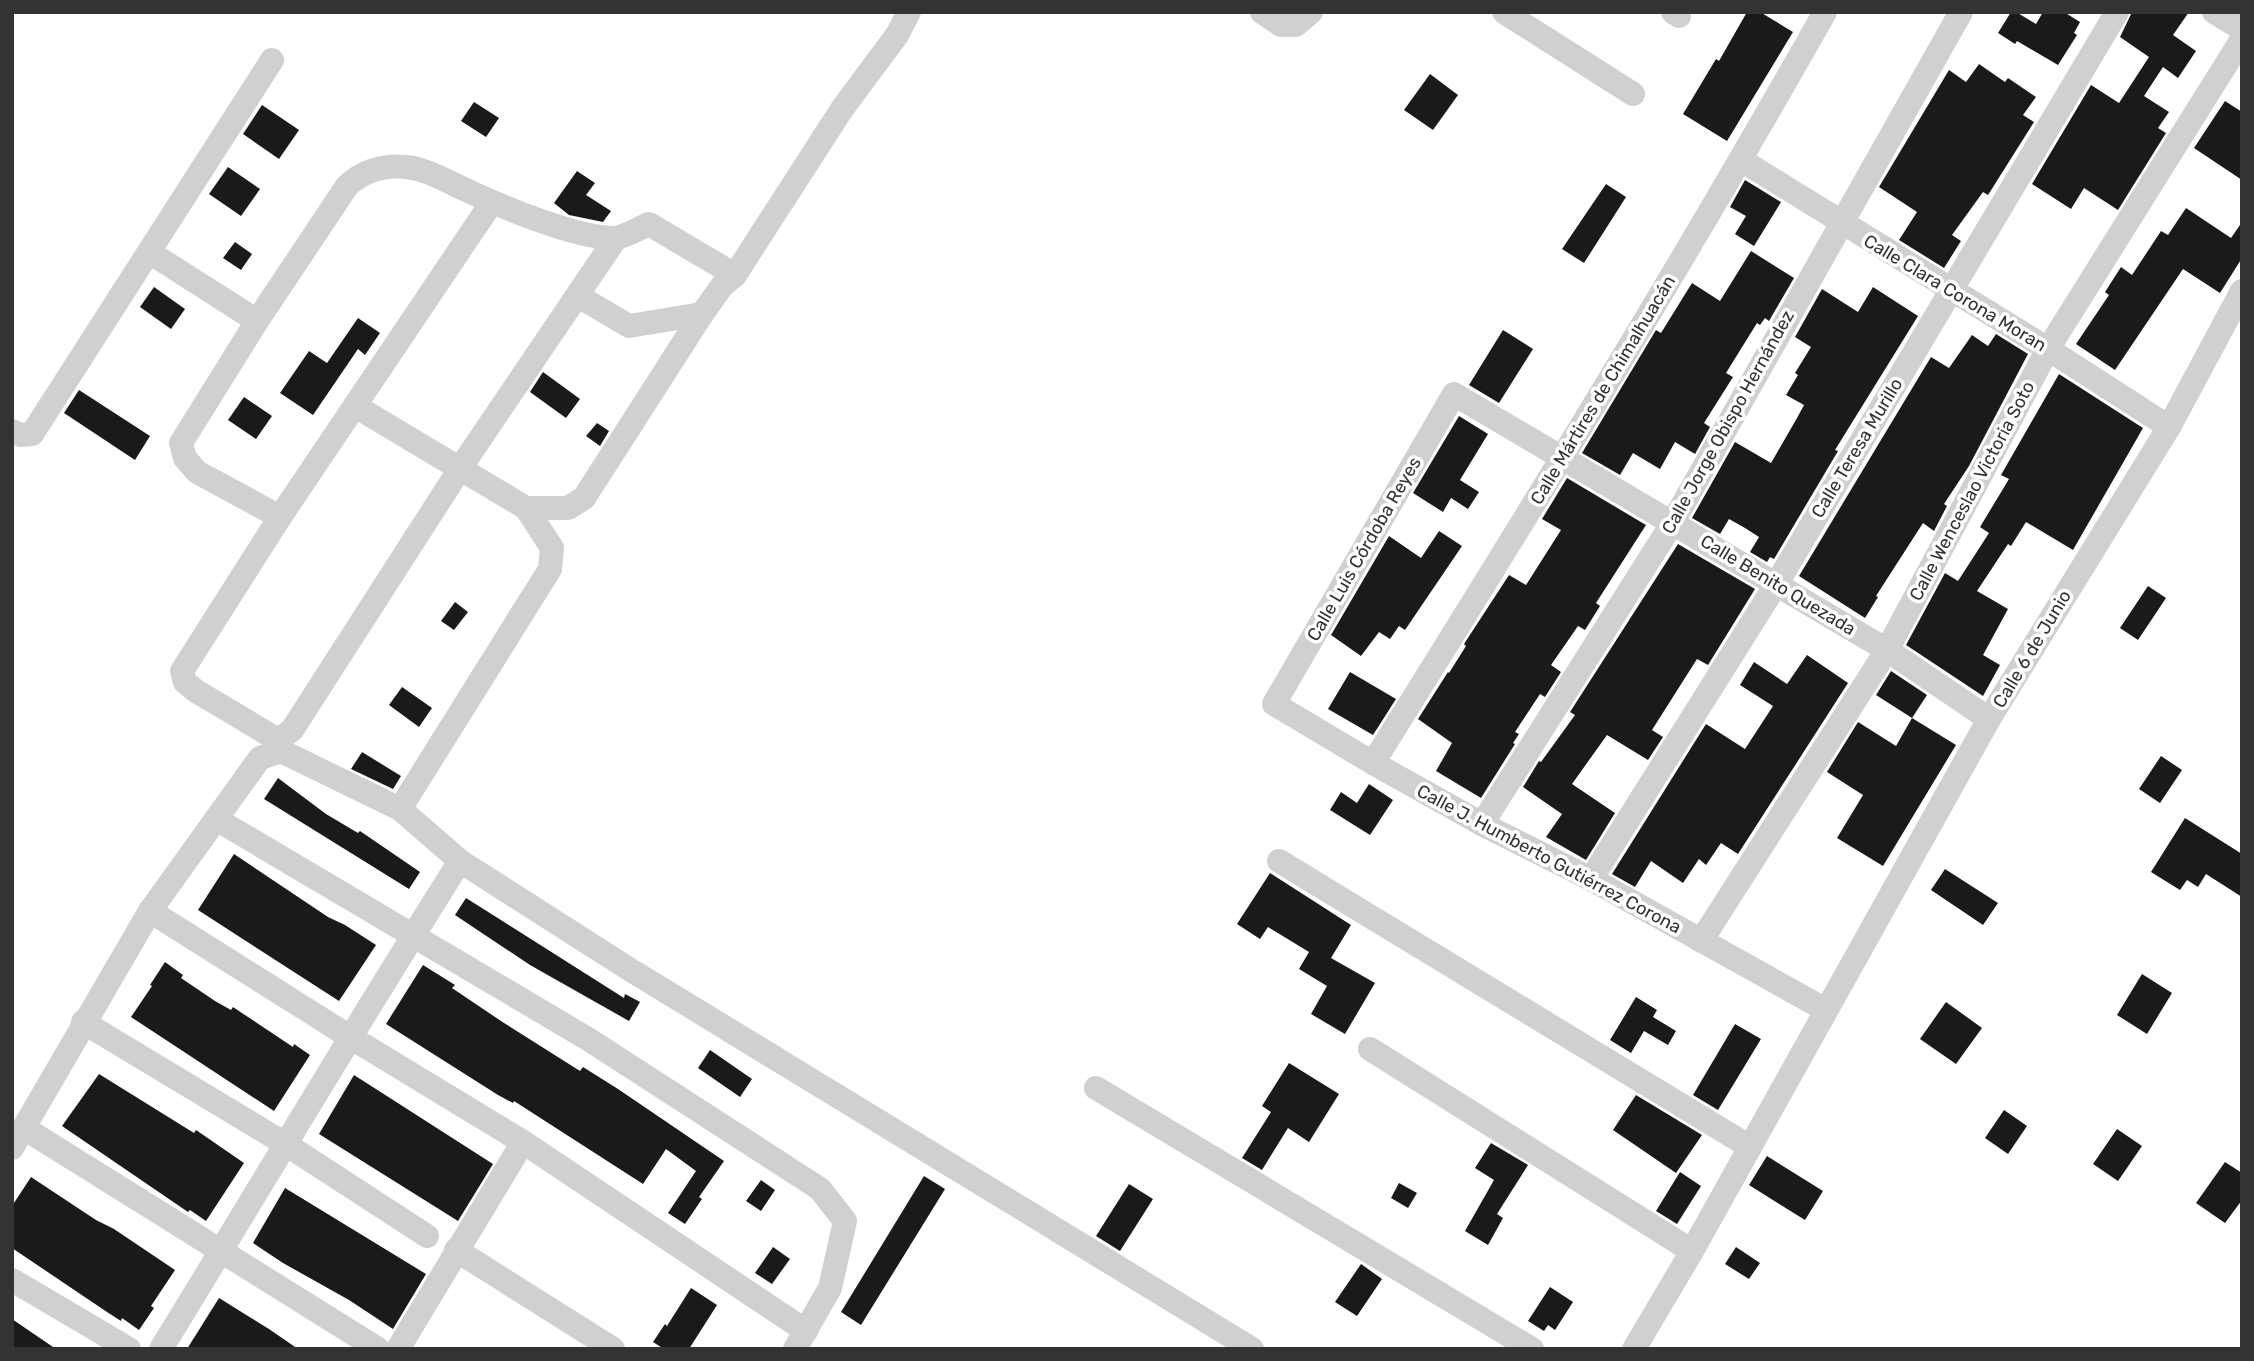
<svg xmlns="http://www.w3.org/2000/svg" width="2254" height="1361" viewBox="0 0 2254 1361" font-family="Rubik,sans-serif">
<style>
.building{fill:#1a1a1a}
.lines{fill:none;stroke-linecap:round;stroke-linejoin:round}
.minor{stroke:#d0d0d0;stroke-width:24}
.labels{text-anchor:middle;stroke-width:7;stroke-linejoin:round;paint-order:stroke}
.street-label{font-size:18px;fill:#333;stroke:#fff}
</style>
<rect width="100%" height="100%" fill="#fff"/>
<g class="building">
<path d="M1747 12H1760L1793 32 1727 141 1683 114 1716 59 1719 61Z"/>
<path d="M2011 12H2016L2036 24 2043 12H2064L2080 22 2074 33 2077 35 2058 65 2017 41 2015 44 1998 33Z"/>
<path d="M2132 12H2189L2173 35 2196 51 2178 78 2163 67 2144 96 2169 112 2158 128 2166 133 2118 210 2084 188 2071 209 2032 184 2091 85 2119 103 2149 57 2120 37Z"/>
<path d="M1979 64 2005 82 2008 78 2036 97 2023 115 2034 122 1988 195 1983 192 1952 235 1961 241 1944 268 1899 240 1917 212 1879 187 1949 70 1966 82Z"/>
<path d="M1430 74 1458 95 1433 130 1404 110Z"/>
<path d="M2225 101 2242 112V180L2194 148Z"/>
<path d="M474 102 499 118 486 137 461 121Z"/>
<path d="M262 105 299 130 279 159 243 134Z"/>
<path d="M228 167 260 189 241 216 209 194Z"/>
<path d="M577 171 595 183 586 195 611 211 603 222 569 215 554 203Z"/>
<path d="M1745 180 1781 202 1754 246 1735 234 1746 216 1730 207Z"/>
<path d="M1606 184 1626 197 1584 263 1562 249Z"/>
<path d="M2186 208 2231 238 2242 222V258L2220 293 2183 269 2115 370 2076 344 2109 295 2105 292 2121 267 2132 275 2161 231 2168 235Z"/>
<path d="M235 242 252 254 241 270 223 258Z"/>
<path d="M1751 251 1794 278 1769 321 1765 318 1760 325 1757 323 1726 373 1733 377 1704 423 1710 427 1695 454 1675 442 1660 469 1633 453 1620 475 1582 453 1656 330 1661 333 1692 283 1720 301Z"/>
<path d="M154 287 185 309 171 329 140 307Z"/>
<path d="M1873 287 1918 316 1835 450 1838 451 1774 559 1770 557 1767 562 1750 552 1759 537 1745 528 1729 519 1720 534 1692 518 1735 442 1771 463 1797 418 1804 405 1786 395 1798 375 1795 373 1811 347 1795 337 1822 289 1858 312Z"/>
<path d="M358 318 380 333 365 355 358 349 313 415 280 393 309 351 327 363Z"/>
<path d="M1503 330 1533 349 1499 403 1469 385Z"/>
<path d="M1996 334 2028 354 1969 466 1944 504 1947 506 1934 531 1923 523 1876 596 1878 597 1865 618 1799 576 1931 357 1949 368 1972 335 1988 346Z"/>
<path d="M543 372 580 399 566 418 530 392Z"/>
<path d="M2059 374 2143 428 2073 550 2026 522 2011 546 2008 544 1977 591 2008 609 1983 655 2000 665 1983 696 1906 645 1945 573 1958 581 1989 533 1980 527 2009 479 2001 475Z"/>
<path d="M79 390 150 436 135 460 64 413Z"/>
<path d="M244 397 272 416 256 439 228 420Z"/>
<path d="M1459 416 1488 434 1460 480 1479 492 1468 509 1451 498 1443 512 1413 493Z"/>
<path d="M597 423 609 431 600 446 586 436Z"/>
<path d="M1567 478 1646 525 1596 603 1600 606 1585 630 1578 626 1551 665 1561 672 1545 697 1540 694 1515 732 1519 734 1513 743 1515 744 1481 798 1436 771 1452 743 1418 719 1448 672 1449 673 1466 646 1464 644 1509 575 1526 585 1561 530 1542 519Z"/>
<path d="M1439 531 1462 546 1405 630 1399 626 1390 639 1379 632 1361 656 1331 635 1389 536 1421 558Z"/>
<path d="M1678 544 1755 589 1708 665 1697 659 1652 730 1663 737 1648 760 1607 735 1572 784 1615 813 1586 860 1546 837 1562 814 1523 787 1539 761 1541 762 1575 715 1570 712Z"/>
<path d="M2148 586 2166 598 2138 640 2120 628Z"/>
<path d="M455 602 468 612 454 630 441 621Z"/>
<path d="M1807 655 1848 683 1738 854 1721 843 1706 865 1699 859 1683 883 1651 861 1635 887 1612 874 1706 724 1745 749 1773 706 1740 685 1754 662 1787 684Z"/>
<path d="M1891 671 1927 695 1912 718 1876 695Z"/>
<path d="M1350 672 1396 699 1373 735 1328 709Z"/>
<path d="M402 687 432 708 419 727 389 705Z"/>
<path d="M1912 718 1956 745 1883 866 1837 838 1863 795 1827 772 1858 722 1896 746Z"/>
<path d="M362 752 401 776 393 789 351 769Z"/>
<path d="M2161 756 2182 770 2160 803 2139 789Z"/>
<path d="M278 778 326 814 358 833 360 831 420 872 409 889 264 799Z"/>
<path d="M1369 784 1393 800 1370 835 1330 810 1341 792 1357 803Z"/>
<path d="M2185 818 2242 854V897L2206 874 2198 887 2187 880 2180 890 2151 872Z"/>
<path d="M234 854 328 917 345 925 376 945 339 1001 198 910Z"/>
<path d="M1945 869 1998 903 1983 925 1931 890Z"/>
<path d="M1270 873 1351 925 1331 958 1375 983 1345 1034 1311 1014 1327 986 1299 969 1309 952 1268 927 1260 939 1237 924Z"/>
<path d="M466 898 624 998 625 994 640 1002 629 1021 530 965 455 915Z"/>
<path d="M165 962 183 975 181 978 215 1001 231 1010 233 1007 293 1047 294 1044 310 1055 274 1111 131 1017 152 986 150 985Z"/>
<path d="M423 965 455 985 452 988 501 1021 580 1071 583 1067 618 1089 724 1161 699 1197 702 1199 685 1224 668 1213 696 1171 666 1149 643 1184 514 1101 513 1103 498 1095 386 1024Z"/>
<path d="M2142 974 2172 993 2147 1034 2117 1015Z"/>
<path d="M1636 997 1657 1010 1653 1017 1676 1031 1668 1045 1644 1031 1631 1053 1610 1040Z"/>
<path d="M1946 1002 1982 1028 1956 1064 1920 1039Z"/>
<path d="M1735 1024 1761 1039 1718 1110 1693 1095Z"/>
<path d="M710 1050 752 1079 740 1097 698 1068Z"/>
<path d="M1289 1063 1339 1094 1309 1142 1288 1128 1262 1170 1242 1158 1271 1112 1262 1106Z"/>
<path d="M99 1074 194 1133 196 1130 244 1163 206 1221 190 1210 188 1212 62 1126Z"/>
<path d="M354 1075 493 1164 458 1221 319 1134Z"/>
<path d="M1636 1095 1702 1135 1676 1173 1613 1130Z"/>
<path d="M2004 1110 2027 1126 2008 1154 1985 1138Z"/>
<path d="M2117 1129 2142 1146 2118 1181 2093 1164Z"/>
<path d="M1491 1143 1528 1165 1497 1214 1503 1218 1488 1245 1465 1231 1494 1180 1475 1168Z"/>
<path d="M1767 1156 1823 1191 1805 1220 1749 1185Z"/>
<path d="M2225 1162 2242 1173V1200L2225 1223 2196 1203Z"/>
<path d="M1680 1172 1701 1186 1677 1224 1656 1211Z"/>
<path d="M924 1176 945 1189 861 1325 841 1312Z"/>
<path d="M31 1177 96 1220 114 1229 175 1270 151 1306 154 1308 139 1330 122 1318 121 1321 107 1312 12 1248V1206Z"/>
<path d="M761 1180 775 1190 761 1211 746 1201Z"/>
<path d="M1399 1183 1417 1193 1408 1208 1391 1198Z"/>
<path d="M1129 1184 1153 1199 1120 1251 1096 1236Z"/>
<path d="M285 1188 426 1274 393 1329 349 1300 283 1263 253 1243Z"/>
<path d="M773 1247 790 1259 772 1284 755 1273Z"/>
<path d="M1736 1247 1760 1263 1749 1279 1725 1264Z"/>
<path d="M1361 1264 1382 1279 1357 1316 1335 1302Z"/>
<path d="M1550 1287 1573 1302 1555 1330 1548 1325 1544 1331 1528 1321Z"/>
<path d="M691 1288 717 1305 689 1349H664L653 1342 665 1324 667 1326Z"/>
<path d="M219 1298 269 1329 298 1349H187Z"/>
<path d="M12 1319 31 1332 56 1349H12Z"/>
</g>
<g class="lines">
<g class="minor">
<path d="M1262 12 1281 25H1296L1311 12"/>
<path d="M1504 12 1633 94"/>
<path d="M1673 12 1679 16"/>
<path d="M2214 12 2242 29"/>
<path d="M1741 160 2048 349 2169 427"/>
<path d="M149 252 257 321"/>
<path d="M735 275 842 109 897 35 909 12"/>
<path d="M578 296 629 326 702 314"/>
<path d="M355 406 526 508 552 548 550 569 400 809"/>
<path d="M12 431 21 435 32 434 272 60"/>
<path d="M280 517 197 472 185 458 181 443 257 321 347 186C363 171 384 165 406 167 427 169 448 182 466 190 502 207 576 238 614 238 625 237 639 228 649 224L735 275 722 286 702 314 584 498 568 508H526"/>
<path d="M278 740 292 730 461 467 616 238"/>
<path d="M281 751 278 740 196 691 185 682 182 671 280 517 492 202"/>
<path d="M1373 763C1528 515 1681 267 1825 12"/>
<path d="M216 819 588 1039 820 1189 845 1221 830 1288 795 1349"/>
<path d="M1482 824 1673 522 1961 12"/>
<path d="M1279 861 1750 1147"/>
<path d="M1591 879 1777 583 2117 12"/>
<path d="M150 911 350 1037 523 1142 806 1331"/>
<path d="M1701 941 1887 650 2048 349 2242 39"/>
<path d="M1826 1010 1591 879 1482 824 1373 763 1274 704 1454 394 1887 650 1989 719"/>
<path d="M83 1022 287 1145 427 1236"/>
<path d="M1370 1049 1692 1251"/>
<path d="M1096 1088 1532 1349"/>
<path d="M24 1128 378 1349"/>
<path d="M12 1148 150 911 260 758 281 751 400 809 460 861 629 969 1252 1349"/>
<path d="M456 1250 613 1349"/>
<path d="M12 1280 129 1349"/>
<path d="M161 1349C261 1186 358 1022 460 861"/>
<path d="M398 1349 523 1142"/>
<path d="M1634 1349 1692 1251 1989 719 2169 427 2242 291"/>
</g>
</g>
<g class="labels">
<g class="street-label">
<text transform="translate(1955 293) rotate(31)" y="6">Calle Clara Corona Moran</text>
<text transform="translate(1603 390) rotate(-59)" y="6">Calle Mártires de Chimalhuacán</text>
<text transform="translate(1728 422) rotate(-61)" y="6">Calle Jorge Obispo Hernández</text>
<text transform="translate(1857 448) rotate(-59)" y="6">Calle Teresa Murillo</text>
<text transform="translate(1972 491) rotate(-62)" y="6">Calle Wenceslao Victoria Soto</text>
<text transform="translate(1364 549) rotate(-60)" y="6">Calle Luis Córdoba Reyes</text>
<text transform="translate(1778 585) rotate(31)" y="6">Calle Benito Quezada</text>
<text transform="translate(2032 649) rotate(-59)" y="6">Calle 6 de Junio</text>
<text transform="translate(1549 859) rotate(28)" y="6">Calle J. Humberto Gutiérrez Corona</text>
</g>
</g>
<rect width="2254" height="1361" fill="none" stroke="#333333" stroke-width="28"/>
</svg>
